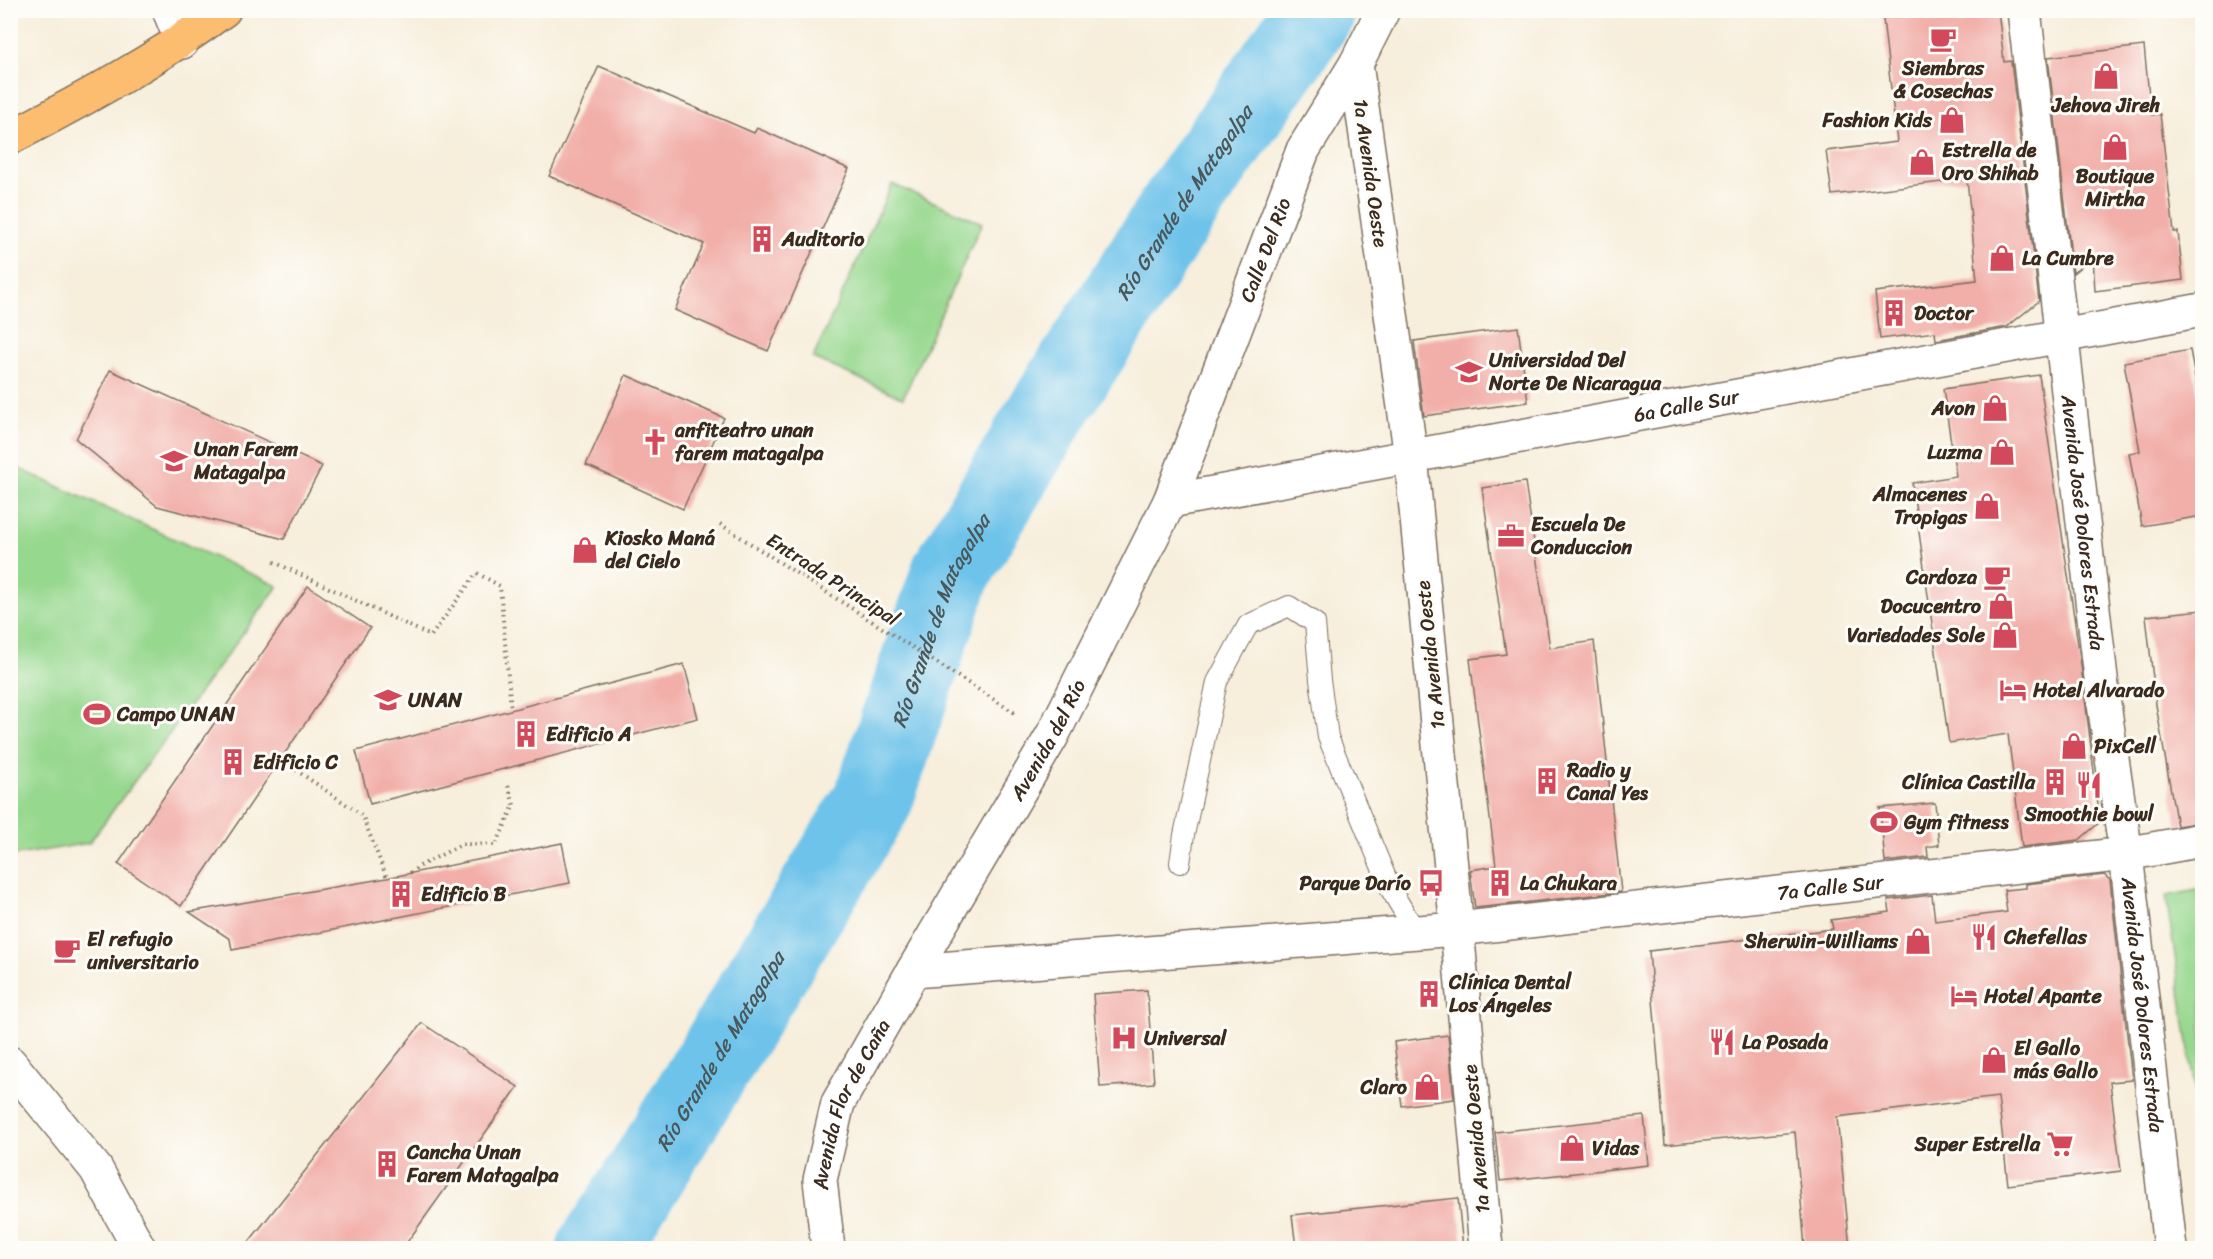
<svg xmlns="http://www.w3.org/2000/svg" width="2213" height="1259" viewBox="0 0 2213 1259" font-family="Sriracha,sans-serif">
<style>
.green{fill:#97d88f;stroke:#698156;stroke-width:1.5}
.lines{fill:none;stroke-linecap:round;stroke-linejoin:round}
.river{stroke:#6ec3ea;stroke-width:80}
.building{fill:#f2afa9}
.service-casing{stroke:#7d6f60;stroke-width:22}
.minor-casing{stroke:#7d6f60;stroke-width:36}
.tertiary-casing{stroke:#7d6f60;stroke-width:36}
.primary-casing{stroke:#7d6f60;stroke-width:36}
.path{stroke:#7d6f60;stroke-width:4;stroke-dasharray:1.5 4.5;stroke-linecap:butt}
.service{stroke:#fff;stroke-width:20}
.minor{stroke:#fff;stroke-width:33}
.tertiary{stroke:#fff;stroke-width:33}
.primary{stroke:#fcbd6f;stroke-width:33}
.labels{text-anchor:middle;stroke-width:6;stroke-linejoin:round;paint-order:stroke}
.poi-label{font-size:20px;font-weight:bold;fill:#3b2a1e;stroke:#fdfcf7;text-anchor:start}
.street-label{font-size:20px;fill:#3b2a1e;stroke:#fdfcf7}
.water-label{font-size:21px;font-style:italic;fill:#4a585b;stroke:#fdfcf7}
</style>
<rect width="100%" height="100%" fill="#fdfcf7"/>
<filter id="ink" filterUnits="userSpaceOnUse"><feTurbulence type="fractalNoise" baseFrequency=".0167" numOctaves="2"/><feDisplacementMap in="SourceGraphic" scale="12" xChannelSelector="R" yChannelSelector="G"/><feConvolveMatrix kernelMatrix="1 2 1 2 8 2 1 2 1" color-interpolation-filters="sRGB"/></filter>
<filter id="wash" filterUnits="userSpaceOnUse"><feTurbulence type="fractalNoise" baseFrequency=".008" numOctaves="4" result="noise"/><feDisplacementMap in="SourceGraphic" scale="24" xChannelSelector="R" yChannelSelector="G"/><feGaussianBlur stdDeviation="1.35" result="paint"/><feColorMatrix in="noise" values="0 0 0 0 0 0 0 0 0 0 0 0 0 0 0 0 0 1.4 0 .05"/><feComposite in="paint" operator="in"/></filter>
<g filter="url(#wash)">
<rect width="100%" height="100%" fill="#f7eedb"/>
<g class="green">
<path d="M892 184 982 223 903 398 813 358Z"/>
<path d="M11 465 278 586 89 843 11 856Z"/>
<path d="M2202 889V1137L2166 896Z"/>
</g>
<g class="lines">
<path class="river" id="s1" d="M597 1248 646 1174 873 800 951 573 1046 414 1186 197 1316 10"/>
</g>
<g id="blocks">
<g class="building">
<path d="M1882 10H1998L2004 62 2011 61 2039 301 2007 327 1936 340 1935 332 1880 339 1875 292 1977 280 1967 179 1832 195 1826 151 1897 142Z"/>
<path d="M2144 46 2151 115 2160 114 2174 232H2178L2183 280 2095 291 2093 257 2073 273 2048 57Z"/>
<path d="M599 66 754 133 757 128 849 169 768 351 675 310 704 244 549 176Z"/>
<path d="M1518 327 1528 402 1424 416 1414 341Z"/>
<path d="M2190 350 2202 416V516L2142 526 2129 453 2140 451 2124 362Z"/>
<path d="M110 370 322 466 284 539 157 506 76 439Z"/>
<path d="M626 375 724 418 683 509 586 465Z"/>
<path d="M2039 375 2081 665 2100 822 2079 840 2022 847 2008 734 1949 743 1912 483 1956 476 1943 389Z"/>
<path d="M1525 482 1550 648 1594 641 1621 892 1475 908 1470 870 1496 866 1470 659 1506 654 1482 488Z"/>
<path d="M308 586 370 628 181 906 118 864Z"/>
<path d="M2202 610V822L2177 826 2156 705 2146 616Z"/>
<path d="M684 664 698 718 370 804 356 751Z"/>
<path d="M1935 803 1939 845 1927 847 1928 857 1885 862 1880 808Z"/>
<path d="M562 843 570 883 232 950 230 939 189 912 387 878Z"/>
<path d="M2104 875 2110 880 2132 1080 2110 1082 2121 1171 2008 1185 1998 1097 1837 1117 1850 1248H1805L1795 1132 1665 1145 1649 951 1833 929 1831 920 1890 912 1888 900 1932 895 1935 921 2007 912 2004 890 2026 888V884Z"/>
<path d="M1147 990 1154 1083 1100 1087 1093 994Z"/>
<path d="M422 1023 518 1087 403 1248H244Z"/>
<path d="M1448 1035 1454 1099 1402 1106 1394 1042Z"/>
<path d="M1644 1116 1649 1165 1500 1181 1495 1132Z"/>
<path d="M1458 1198 1463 1248H1296L1292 1215Z"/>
</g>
</g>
</g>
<g filter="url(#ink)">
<use href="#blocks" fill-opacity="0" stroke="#7d6f60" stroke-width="1.5"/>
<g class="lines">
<defs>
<path id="service" d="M1180 863 1184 835 1217 682 1248 625 1289 606 1315 623 1320 680 1328 737 1391 890 1416 932"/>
<g id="minor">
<path d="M169 10 182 42"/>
<path id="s2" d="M1170 501 2202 310"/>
<path d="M913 971 1457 929 1411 457 1356 64"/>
<path d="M10 1063 96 1169 139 1248"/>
<path id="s3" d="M828 1248 820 1180 838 1103 913 971 1052 736 1170 501 1303 150 1356 64 1383 10"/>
</g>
<g id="tertiary">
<path id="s4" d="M2024 10 2104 704 2126 854 2170 1248"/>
<path id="s5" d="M1486 1248 1457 929 2126 854 2202 840"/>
</g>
<path id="primary" d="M10 138C84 99 157 60 224 10"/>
</defs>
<use href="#service" class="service-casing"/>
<use href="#minor" class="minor-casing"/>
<use href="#tertiary" class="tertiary-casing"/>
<use href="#primary" class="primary-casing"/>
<g class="path">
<path d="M720 524 1018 715"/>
<path d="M274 562 431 636 477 573 500 586 511 709"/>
<path d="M296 770 362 815 387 878"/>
<path d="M410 873 418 867 462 844 496 845 514 805 508 785"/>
</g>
<use href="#service" class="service"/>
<use href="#minor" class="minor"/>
<use href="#tertiary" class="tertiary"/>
<use href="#primary" class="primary"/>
</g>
</g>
<defs>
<symbol id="cafe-bare" viewBox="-9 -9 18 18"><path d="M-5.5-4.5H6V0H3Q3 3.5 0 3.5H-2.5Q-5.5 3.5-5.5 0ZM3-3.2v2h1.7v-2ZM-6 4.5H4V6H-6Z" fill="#d1495b" stroke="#fdfcf7" stroke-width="2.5" paint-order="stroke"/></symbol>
<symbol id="shop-bare" viewBox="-9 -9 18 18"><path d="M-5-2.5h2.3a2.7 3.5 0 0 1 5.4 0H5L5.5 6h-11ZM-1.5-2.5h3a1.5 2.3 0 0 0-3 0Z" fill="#d1495b" stroke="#fdfcf7" stroke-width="2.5" paint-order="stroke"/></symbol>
<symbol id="building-bare" viewBox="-9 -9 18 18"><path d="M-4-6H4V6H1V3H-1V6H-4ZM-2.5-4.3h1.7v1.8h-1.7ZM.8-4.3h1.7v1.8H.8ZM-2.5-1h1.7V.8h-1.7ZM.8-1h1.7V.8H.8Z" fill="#d1495b" stroke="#fdfcf7" stroke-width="2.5" paint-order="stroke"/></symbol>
<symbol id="university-bare" viewBox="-9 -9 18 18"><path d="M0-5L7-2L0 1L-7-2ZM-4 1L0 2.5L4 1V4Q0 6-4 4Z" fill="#d1495b" stroke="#fdfcf7" stroke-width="2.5" paint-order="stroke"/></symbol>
<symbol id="church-bare" viewBox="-9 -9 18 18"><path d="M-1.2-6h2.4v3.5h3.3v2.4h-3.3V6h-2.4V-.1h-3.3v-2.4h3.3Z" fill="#d1495b" stroke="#fdfcf7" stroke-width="2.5" paint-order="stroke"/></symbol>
<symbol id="school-bare" viewBox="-9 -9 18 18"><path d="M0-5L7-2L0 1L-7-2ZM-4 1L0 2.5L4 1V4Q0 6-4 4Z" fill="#d1495b" stroke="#fdfcf7" stroke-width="2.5" paint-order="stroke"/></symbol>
<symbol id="office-bare" viewBox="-9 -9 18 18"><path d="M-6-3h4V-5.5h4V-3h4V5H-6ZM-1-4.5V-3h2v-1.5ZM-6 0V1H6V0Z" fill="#d1495b" stroke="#fdfcf7" stroke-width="2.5" paint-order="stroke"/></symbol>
<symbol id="hotel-bare" viewBox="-9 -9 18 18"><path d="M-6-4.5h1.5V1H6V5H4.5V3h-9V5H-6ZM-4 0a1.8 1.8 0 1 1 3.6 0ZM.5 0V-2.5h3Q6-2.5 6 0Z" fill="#d1495b" stroke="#fdfcf7" stroke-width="2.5" paint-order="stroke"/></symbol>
<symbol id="stadium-bare" viewBox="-9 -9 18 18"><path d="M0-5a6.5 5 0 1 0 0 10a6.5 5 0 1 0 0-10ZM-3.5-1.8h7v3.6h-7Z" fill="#d1495b" stroke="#fdfcf7" stroke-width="2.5" paint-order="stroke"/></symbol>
<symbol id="restaurant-bare" viewBox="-9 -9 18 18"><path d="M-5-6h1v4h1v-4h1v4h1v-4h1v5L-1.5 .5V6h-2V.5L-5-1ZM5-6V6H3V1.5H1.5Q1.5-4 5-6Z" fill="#d1495b" stroke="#fdfcf7" stroke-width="2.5" paint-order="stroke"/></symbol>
<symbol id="bus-bare" viewBox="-9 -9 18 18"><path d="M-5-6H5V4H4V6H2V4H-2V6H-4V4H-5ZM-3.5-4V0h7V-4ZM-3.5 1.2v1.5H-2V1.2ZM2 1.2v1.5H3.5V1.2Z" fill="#d1495b" stroke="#fdfcf7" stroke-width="2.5" paint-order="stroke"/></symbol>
<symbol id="hospital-bare" viewBox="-9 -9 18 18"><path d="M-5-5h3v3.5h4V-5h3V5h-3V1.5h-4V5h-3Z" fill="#d1495b" stroke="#fdfcf7" stroke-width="2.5" paint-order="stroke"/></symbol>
<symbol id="supermarket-bare" viewBox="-9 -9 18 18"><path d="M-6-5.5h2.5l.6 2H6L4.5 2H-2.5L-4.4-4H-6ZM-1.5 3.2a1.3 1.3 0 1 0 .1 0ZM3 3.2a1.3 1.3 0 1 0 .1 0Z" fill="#d1495b" stroke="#fdfcf7" stroke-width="2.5" paint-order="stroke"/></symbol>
</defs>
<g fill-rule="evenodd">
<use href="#cafe-bare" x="1924" y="20" width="38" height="38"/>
<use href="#shop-bare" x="2087" y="57" width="38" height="38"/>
<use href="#shop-bare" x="1933" y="101" width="38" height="38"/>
<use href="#shop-bare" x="2096" y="128" width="38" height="38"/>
<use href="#shop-bare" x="1903" y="143" width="38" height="38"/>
<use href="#building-bare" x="743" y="220" width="38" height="38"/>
<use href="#shop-bare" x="1983" y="239" width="38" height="38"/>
<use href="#building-bare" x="1875" y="294" width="38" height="38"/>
<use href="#university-bare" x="1450" y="353" width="38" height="38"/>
<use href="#shop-bare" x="1976" y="389" width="38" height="38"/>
<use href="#church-bare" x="636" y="423" width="38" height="38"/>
<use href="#shop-bare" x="1983" y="433" width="38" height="38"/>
<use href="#school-bare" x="155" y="442" width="38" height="38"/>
<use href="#shop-bare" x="1968" y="487" width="38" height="38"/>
<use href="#office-bare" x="1492" y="517" width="38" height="38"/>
<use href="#shop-bare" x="566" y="531" width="38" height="38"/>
<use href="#cafe-bare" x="1978" y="558" width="38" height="38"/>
<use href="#shop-bare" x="1982" y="587" width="38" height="38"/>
<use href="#shop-bare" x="1986" y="616" width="38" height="38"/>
<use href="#hotel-bare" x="1994" y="671" width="38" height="38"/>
<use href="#university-bare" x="369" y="681" width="38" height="38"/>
<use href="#stadium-bare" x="78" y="695" width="38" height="38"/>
<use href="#building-bare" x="507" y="715" width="38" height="38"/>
<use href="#shop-bare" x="2055" y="727" width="38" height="38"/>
<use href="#building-bare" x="214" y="743" width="38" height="38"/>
<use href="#building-bare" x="1528" y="762" width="38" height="38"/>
<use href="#building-bare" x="2036" y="763" width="38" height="38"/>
<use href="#restaurant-bare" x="2070" y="766" width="38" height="38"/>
<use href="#stadium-bare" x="1865" y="803" width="38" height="38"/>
<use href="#bus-bare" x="1412" y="864" width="38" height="38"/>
<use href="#building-bare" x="1481" y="864" width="38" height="38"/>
<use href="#building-bare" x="382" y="875" width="38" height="38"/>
<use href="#restaurant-bare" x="1965" y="918" width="38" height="38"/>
<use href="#shop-bare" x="1899" y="922" width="38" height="38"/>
<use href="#cafe-bare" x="48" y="931" width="38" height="38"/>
<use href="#building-bare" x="1410" y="975" width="38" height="38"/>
<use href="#hotel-bare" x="1945" y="977" width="38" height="38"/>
<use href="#hospital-bare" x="1105" y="1019" width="38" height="38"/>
<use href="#restaurant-bare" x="1703" y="1023" width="38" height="38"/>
<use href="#shop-bare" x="1975" y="1041" width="38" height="38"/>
<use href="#shop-bare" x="1408" y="1068" width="38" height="38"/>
<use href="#supermarket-bare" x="2041" y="1125" width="38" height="38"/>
<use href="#shop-bare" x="1553" y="1129" width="38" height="38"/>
<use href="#building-bare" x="368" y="1145" width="38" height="38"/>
</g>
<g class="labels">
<g class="poi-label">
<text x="1943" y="75" text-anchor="middle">Siembras<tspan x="1943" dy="23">&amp; Cosechas</tspan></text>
<text x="2106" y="112" text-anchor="middle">Jehova Jireh</text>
<text x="1932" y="127" text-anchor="end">Fashion Kids</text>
<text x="1942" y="157">Estrella de<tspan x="1942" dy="23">Oro Shihab</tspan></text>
<text x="2115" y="183" text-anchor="middle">Boutique<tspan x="2115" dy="23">Mirtha</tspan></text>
<text x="782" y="246">Auditorio</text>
<text x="2022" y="265">La Cumbre</text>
<text x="1914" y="320">Doctor</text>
<text x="1489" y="367">Universidad Del<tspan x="1489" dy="23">Norte De Nicaragua</tspan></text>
<text x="1975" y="415" text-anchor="end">Avon</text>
<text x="675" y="437">anfiteatro unan<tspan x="675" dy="23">farem matagalpa</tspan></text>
<text x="194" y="456">Unan Farem<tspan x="194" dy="23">Matagalpa</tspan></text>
<text x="1982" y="459" text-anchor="end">Luzma</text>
<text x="1967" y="501" text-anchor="end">Almacenes<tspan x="1967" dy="23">Tropigas</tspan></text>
<text x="1531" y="531">Escuela De<tspan x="1531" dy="23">Conduccion</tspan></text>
<text x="605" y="545">Kiosko Maná<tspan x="605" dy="23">del Cielo</tspan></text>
<text x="1977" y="584" text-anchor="end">Cardoza</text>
<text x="1981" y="613" text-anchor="end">Docucentro</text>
<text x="1985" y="642" text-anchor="end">Variedades Sole</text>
<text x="2033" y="697">Hotel Alvarado</text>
<text x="408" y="707">UNAN</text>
<text x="117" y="721">Campo UNAN</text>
<text x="546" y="741">Edificio A</text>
<text x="2094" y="753">PixCell</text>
<text x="253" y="769">Edificio C</text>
<text x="1567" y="777">Radio y<tspan x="1567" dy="23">Canal Yes</tspan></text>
<text x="2035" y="789" text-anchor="end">Clínica Castilla</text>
<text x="2089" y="821" text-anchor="middle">Smoothie bowl</text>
<text x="1904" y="829">Gym fitness</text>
<text x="1411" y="890" text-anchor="end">Parque Darío</text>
<text x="1520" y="890">La Chukara</text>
<text x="421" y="901">Edificio B</text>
<text x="2004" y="944">Chefellas</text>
<text x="87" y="946">El refugio<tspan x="87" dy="23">universitario</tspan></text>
<text x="1898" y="948" text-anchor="end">Sherwin-Williams</text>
<text x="1449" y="989">Clínica Dental<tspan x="1449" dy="23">Los Ángeles</tspan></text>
<text x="1984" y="1003">Hotel Apante</text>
<text x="1144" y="1045">Universal</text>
<text x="1742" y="1049">La Posada</text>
<text x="2014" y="1055">El Gallo<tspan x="2014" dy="23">más Gallo</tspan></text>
<text x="1407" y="1094" text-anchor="end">Claro</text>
<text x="2040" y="1151" text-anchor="end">Super Estrella</text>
<text x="1592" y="1155">Vidas</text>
<text x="407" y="1159">Cancha Unan<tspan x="407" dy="23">Farem Matagalpa</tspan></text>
</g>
<g class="street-label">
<text transform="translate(1371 173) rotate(82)" y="7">1a Avenida Oeste</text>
<text dy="7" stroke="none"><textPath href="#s3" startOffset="1104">Calle Del Rio</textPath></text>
<text dy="7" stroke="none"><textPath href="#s2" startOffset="525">6a Calle Sur</textPath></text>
<text dy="7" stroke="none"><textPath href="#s4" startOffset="516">Avenida José Dolores Estrada</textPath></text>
<text transform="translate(833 579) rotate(33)" y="7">Entrada Principal</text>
<text transform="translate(1430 655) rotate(-96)" y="7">1a Avenida Oeste</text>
<text dy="7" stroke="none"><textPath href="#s3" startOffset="567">Avenida del Río</textPath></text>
<text dy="7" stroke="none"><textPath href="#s5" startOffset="696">7a Calle Sur</textPath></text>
<text dy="7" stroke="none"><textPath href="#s4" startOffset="1002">Avenida José Dolores Estrada</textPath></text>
<text dy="7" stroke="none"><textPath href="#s3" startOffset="150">Avenida Flor de Caña</textPath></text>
<text transform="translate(1476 1139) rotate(-95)" y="7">1a Avenida Oeste</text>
</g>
<g class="water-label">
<text dy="7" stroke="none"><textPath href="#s1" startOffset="1204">Río Grande de Matagalpa</textPath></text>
<text dy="7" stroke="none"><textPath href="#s1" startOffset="718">Río Grande de Matagalpa</textPath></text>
<text dy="7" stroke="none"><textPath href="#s1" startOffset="232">Río Grande de Matagalpa</textPath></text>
</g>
</g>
<rect width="2213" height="1259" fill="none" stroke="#fdfcf7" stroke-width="36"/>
</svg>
